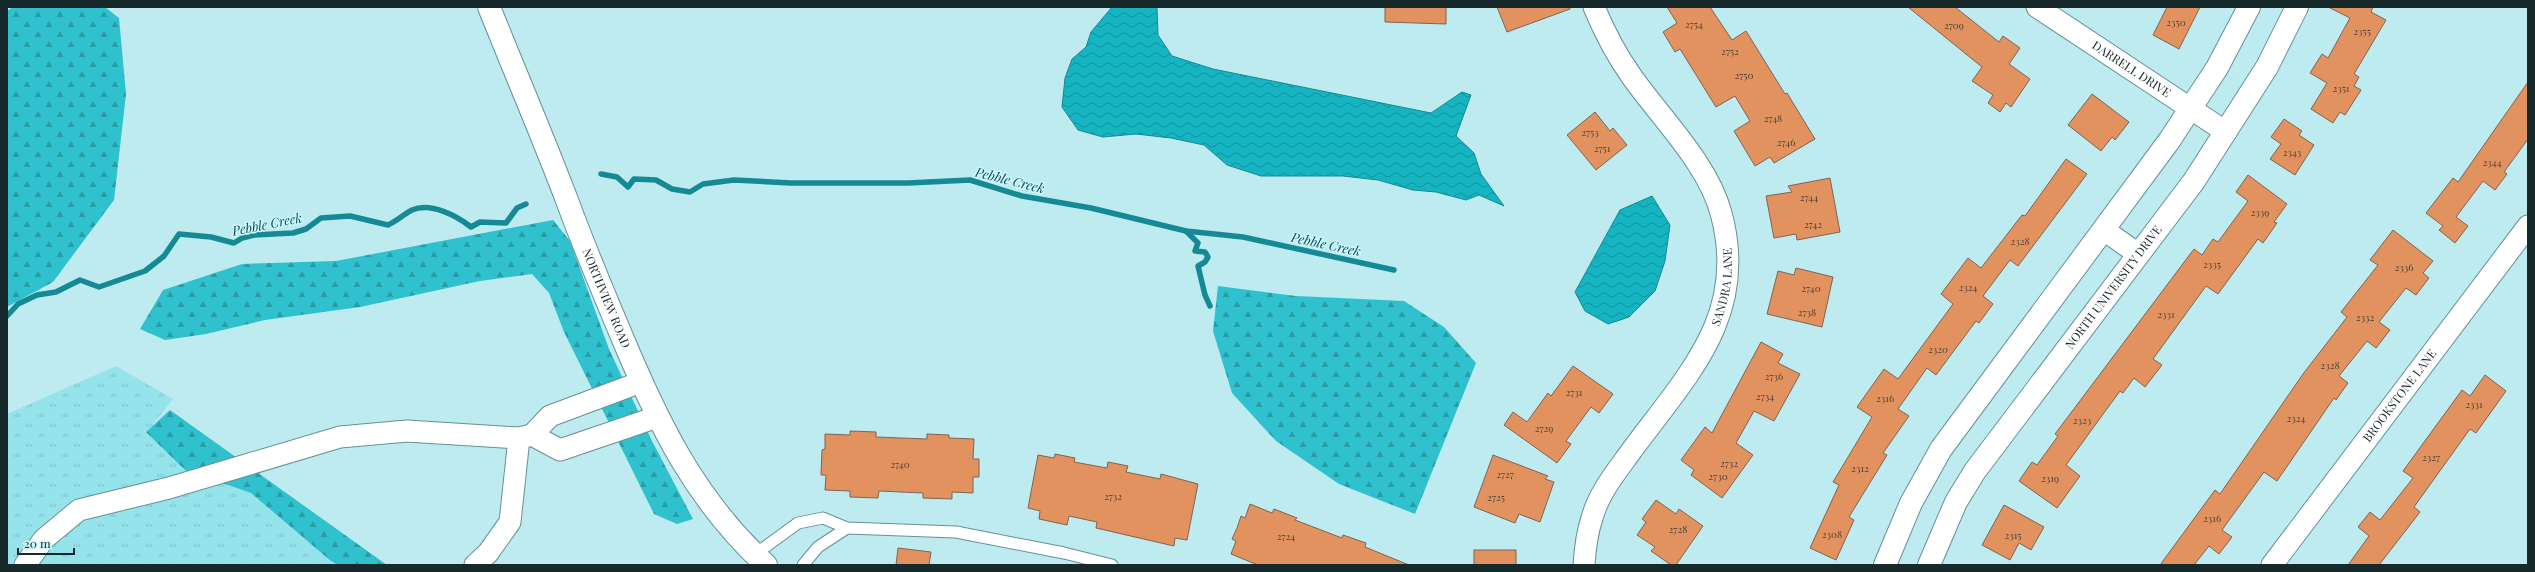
<svg xmlns="http://www.w3.org/2000/svg" width="2535" height="572" viewBox="0 0 2535 572" font-family="'Playfair Display',serif">
<style>
.grass{fill:url(#grass-tufts)}
.forest{fill:url(#forest-firs)}
.water{fill:url(#water-waves);stroke:#168a94}
.lines{fill:none;stroke-linecap:round;stroke-linejoin:round}
.stream{stroke:#168a94;stroke-width:5.5}
.building{fill:#e1925f;stroke:#816351}
.lane-casing{stroke:#669196;stroke-width:13}
.street-casing{stroke:#669196;stroke-width:23}
.secondary-casing{stroke:#669196;stroke-width:24}
.lane{stroke:#fff;stroke-width:11}
.street{stroke:#fff;stroke-width:21}
.secondary{stroke:#fff;stroke-width:22}
.labels{text-anchor:middle;stroke-width:3;stroke-linejoin:round;paint-order:stroke}
.number-label{font-size:10px;fill:#4a4338}
.street-label{font-size:12px;fill:#18292b;stroke:#caf8fd}
.water-label{font-size:13px;font-style:italic;fill:#114c52;stroke:#caf8fd}
</style>
<defs>
<pattern id="grass-tufts" width="24" height="20" patternUnits="userSpaceOnUse"><rect width="24" height="20" fill="#95e3eb"/><path d="M3 7l-1-3M5 7V3M7 7l1-3M15 17l-1-3M17 17v-4M19 17l1-3" fill="none" stroke="#80c3ca"/></pattern>
<pattern id="forest-firs" width="22" height="20" patternUnits="userSpaceOnUse"><rect width="22" height="20" fill="#30c1ce"/><path d="M5 1l3.5 6h-7zM16 11l3.5 6h-7z" fill="#289da7"/></pattern>
<pattern id="water-waves" width="16" height="10" patternUnits="userSpaceOnUse"><rect width="16" height="10" fill="#15b4c1"/><path d="M0 5q4-4 8 0t8 0" fill="none" stroke="#12929d"/></pattern>
</defs>
<rect width="100%" height="100%" fill="#bdebf0"/>
<path class="grass" d="M116 366 173 399 147 432 185 470 251 493 339 565H7V414Z"/>
<g class="forest">
<path d="M13 7H105L119 18 126 94 114 200 53 282 7 307V11Z"/>
<path d="M553 220 570 241 609 349 652 441 693 519 677 524 654 514 564 332 549 293 532 274 480 281 360 307 265 320 206 334 165 340 140 329 163 290 242 264 336 261Z"/>
<path d="M1218 286 1296 296 1404 301 1444 327 1476 363 1415 514 1339 484 1276 441 1232 393 1213 331Z"/>
<path d="M170 410 387 565H339L331 561 251 493 185 470 146 432Z"/>
</g>
<g class="water">
<path d="M1112 7H1157L1158 35 1172 56 1213 69 1431 113 1462 92 1471 95 1456 136 1474 153 1481 174 1504 206 1479 195 1466 200 1436 192 1413 190 1378 180 1343 176H1261L1227 165 1204 145 1171 138 1136 134 1103 137 1078 130 1062 107 1065 78 1072 59 1086 47 1091 32Z"/>
<path d="M1652 196 1670 225 1665 261 1655 291 1629 317 1608 324 1585 311 1575 292 1620 210Z"/>
</g>
<g class="lines">
<g class="stream">
<path d="M601 174 617 177 628 187 634 179 656 180 672 189 690 192 703 184 734 180 791 183H908L970 180 1022 196 1091 208 1186 231 1243 237 1394 270"/>
<path d="M1186 231 1198 243 1195 251 1205 252 1208 257 1205 262 1198 266 1205 295 1210 306"/>
<path d="M7 316 18 304 37 295 56 292 80 280 99 287 145 271 164 256 179 234 211 237 234 243 242 238 254 235 293 233 306 229 321 218 350 216 388 225C397 221 404 214 412 210 431 202 457 216 471 227L480 222 506 223 517 208 526 204"/>
</g>
</g>
<g class="building">
<path d="M1385 7H1446V24L1385 22Z"/>
<path d="M1497 7H1570V9L1507 32Z"/>
<path d="M1667 7H1710L1732 40 1746 31 1785 94 1787 93 1815 139 1774 163 1770 157 1755 166 1734 131 1750 121 1735 96 1716 107 1680 49 1675 52 1663 32 1677 23Z"/>
<path d="M1908 7H1955L1999 42 2003 36 2020 48 2009 64 2030 79 2011 107 2006 103 2000 112 1988 103 1993 95 1972 81 1982 67Z"/>
<path d="M2167 7H2200L2179 49 2153 35Z"/>
<path d="M2328 7H2373L2371 12 2386 20 2354 74 2359 77 2354 86 2361 90 2345 115 2340 112 2333 123 2311 109 2327 83 2310 73 2322 54 2328 58 2350 18Z"/>
<path d="M2528 82V139L2504 172 2507 174 2495 190 2483 181 2456 217 2468 226 2455 243 2439 230 2443 226 2426 213 2453 178 2458 182Z"/>
<path d="M2092 94 2129 122 2115 140 2112 137 2101 151 2068 125Z"/>
<path d="M1595 112 1610 131 1613 128 1627 145 1596 170 1567 135Z"/>
<path d="M2284 119 2302 131 2299 135 2314 145 2295 175 2270 159 2281 144 2271 137Z"/>
<path d="M2066 159 2087 174 2018 266 2010 260 1983 296 1993 304 1979 323 1976 321 1936 375 1927 368 1898 409 1909 416 1883 453 1887 455 1849 517 1854 520 1836 560 1810 548 1839 485 1833 482 1872 417 1857 407 1884 369 1898 379 1953 304 1941 294 1968 258 1981 268 2022 215 2025 216Z"/>
<path d="M2248 175 2287 204 2274 222 2277 223 2263 243 2258 239 2218 294 2206 286 2153 359 2162 365 2145 387 2134 378 2123 393 2120 391 2066 465 2080 476 2057 508 2019 481 2032 462 2037 465 2058 436 2055 434 2194 249 2202 255 2213 239 2218 242 2248 201 2236 192Z"/>
<path d="M1830 178 1840 232 1797 240 1796 234 1774 238 1766 196 1792 192 1788 186Z"/>
<path d="M2393 230 2433 261 2423 273 2429 278 2416 295 2406 288 2379 322 2390 330 2376 348 2367 341 2339 376 2348 383 2336 400 2334 398 2277 481 2264 472 2222 530 2232 537 2219 554 2209 546 2194 565H2160L2215 490 2220 494 2303 374 2347 317 2341 312 2378 265 2370 260Z"/>
<path d="M1796 268 1833 277 1822 327 1767 314 1778 271 1794 275Z"/>
<path d="M1761 342 1783 354 1778 363 1800 374 1774 421 1754 411 1736 443 1753 455 1722 498 1691 475 1694 470 1681 460 1705 427 1712 433Z"/>
<path d="M1573 366 1613 394 1599 413 1591 407 1566 441 1571 444 1557 463 1504 425 1513 412 1527 422 1548 393 1551 396Z"/>
<path d="M2485 375 2506 391 2476 433 2470 429 2414 507 2420 512 2379 565H2348L2369 536 2358 527 2370 512 2380 520 2413 478 2403 471 2462 390 2470 396Z"/>
<path d="M850 431 876 432V437L927 439V434L949 435V438L974 439 973 459H979V477H973V493L952 492V499L923 498V493L879 491 878 498 850 497V491L825 490 826 475H821L822 450 825 449V434L850 435Z"/>
<path d="M1055 454 1075 458 1074 462 1107 468 1108 462 1128 466 1126 472 1160 479 1161 474 1198 484 1187 540 1175 538 1174 546 1096 528 1097 522 1069 516 1067 525 1039 519 1040 511 1028 508 1038 455 1054 458Z"/>
<path d="M1493 455 1548 476 1545 479 1554 482 1540 522 1519 514 1515 523 1474 507Z"/>
<path d="M1656 500 1676 514 1679 509 1703 526 1676 565H1671L1651 551 1655 547 1637 535 1646 522 1642 519Z"/>
<path d="M1250 504 1272 513 1274 509 1297 518 1295 520 1342 538 1343 535 1366 543 1365 547 1409 565H1258L1231 554 1236 541 1232 539 1237 528 1241 516 1245 518Z"/>
<path d="M2004 505 2044 527 2031 550 2019 543 2010 560 1982 545Z"/>
<path d="M898 548 931 552 929 565H896Z"/>
<rect x="1474" y="550" width="42" height="15"/>
</g>
<g class="lines">
<defs>
<g id="lane">
<path d="M754 555 798 523 823 518 847 528 956 532 1064 553 1112 565"/>
<path d="M803 565 818 547 847 528"/>
</g>
<g id="street">
<path id="s1" d="M2037 7 2226 132"/>
<path d="M2104 230 2138 254"/>
<path d="M641 382 550 416 532 435 560 450 657 417"/>
<path d="M25 565 44 539 79 510 169 488 340 437 407 431 519 438 532 435"/>
<path d="M475 565 488 553 510 522 519 438"/>
<path id="s2" d="M1584 565C1585 549 1587 533 1592 518 1599 492 1617 471 1632 450 1688 374 1749 315 1721 213 1708 164 1661 118 1632 77 1617 56 1604 31 1594 7"/>
<path id="s3" d="M2272 565 2528 226"/>
</g>
<g id="secondary">
<path id="s4" d="M489 7C515 72 543 137 568 203 584 247 602 289 620 332 657 421 694 499 766 565"/>
<path d="M1885 565 1911 503 1941 449 2169 141 2217 68 2249 7"/>
<path id="s5" d="M1929 565 1956 502 1975 471 2194 181 2267 67 2297 7"/>
</g>
</defs>
<use href="#lane" class="lane-casing"/>
<use href="#street" class="street-casing"/>
<use href="#secondary" class="secondary-casing"/>
<use href="#lane" class="lane"/>
<use href="#street" class="street"/>
<use href="#secondary" class="secondary"/>
</g>
<g class="labels">
<g class="number-label">
<text x="2176" y="26">2350</text>
<text x="1694" y="28">2754</text>
<text x="1954" y="29">2709</text>
<text x="2362" y="35">2355</text>
<text x="1730" y="55">2752</text>
<text x="1744" y="79">2750</text>
<text x="2341" y="92">2351</text>
<text x="1773" y="122">2748</text>
<text x="1590" y="136">2753</text>
<text x="1786" y="146">2746</text>
<text x="1602" y="152">2751</text>
<text x="2292" y="156">2343</text>
<text x="2492" y="166">2344</text>
<text x="1809" y="201">2744</text>
<text x="2260" y="216">2339</text>
<text x="1813" y="228">2742</text>
<text x="2020" y="245">2328</text>
<text x="2212" y="268">2335</text>
<text x="2404" y="271">2336</text>
<text x="1968" y="291">2324</text>
<text x="1811" y="292">2740</text>
<text x="1807" y="316">2738</text>
<text x="2166" y="318">2331</text>
<text x="2365" y="321">2332</text>
<text x="1938" y="353">2320</text>
<text x="2330" y="369">2328</text>
<text x="1774" y="380">2736</text>
<text x="1574" y="396">2731</text>
<text x="1765" y="400">2734</text>
<text x="1885" y="402">2316</text>
<text x="2474" y="408">2331</text>
<text x="2296" y="422">2324</text>
<text x="2082" y="424">2323</text>
<text x="1544" y="432">2729</text>
<text x="2431" y="461">2327</text>
<text x="1729" y="467">2732</text>
<text x="900" y="468">2740</text>
<text x="1860" y="472">2312</text>
<text x="1505" y="478">2727</text>
<text x="1718" y="480">2730</text>
<text x="2050" y="482">2319</text>
<text x="1113" y="500">2732</text>
<text x="1496" y="501">2725</text>
<text x="2212" y="522">2316</text>
<text x="1678" y="533">2728</text>
<text x="1832" y="538">2308</text>
<text x="2013" y="539">2315</text>
<text x="1286" y="540">2724</text>
</g>
<g class="street-label">
<text dy="4" stroke="none"><textPath href="#s1" startOffset="113">DARRELL DRIVE</textPath></text>
<text dy="4" stroke="none"><textPath href="#s2" startOffset="317">SANDRA LANE</textPath></text>
<text dy="4" stroke="none"><textPath href="#s5" startOffset="335">NORTH UNIVERSITY DRIVE</textPath></text>
<text dy="4" stroke="none"><textPath href="#s4" startOffset="314">NORTHVIEW ROAD</textPath></text>
<text dy="4" stroke="none"><textPath href="#s3" startOffset="212">BROOKSTONE LANE</textPath></text>
</g>
<g class="water-label">
<text transform="translate(1010 180) rotate(14)" y="5">Pebble Creek</text>
<text transform="translate(267 224) rotate(-11)" y="5">Pebble Creek</text>
<text transform="translate(1326 244) rotate(12)" y="5">Pebble Creek</text>
</g>
</g>
<rect width="2535" height="572" fill="none" stroke="#18292b" stroke-width="16"/>
<path d="M18 548v6h56v-6" fill="none" stroke="#18292b" stroke-width="2"/>
<text x="24" y="548" font-size="12" fill="#18292b" stroke="#caf8fd" stroke-width="3" paint-order="stroke">20 m</text>
</svg>
